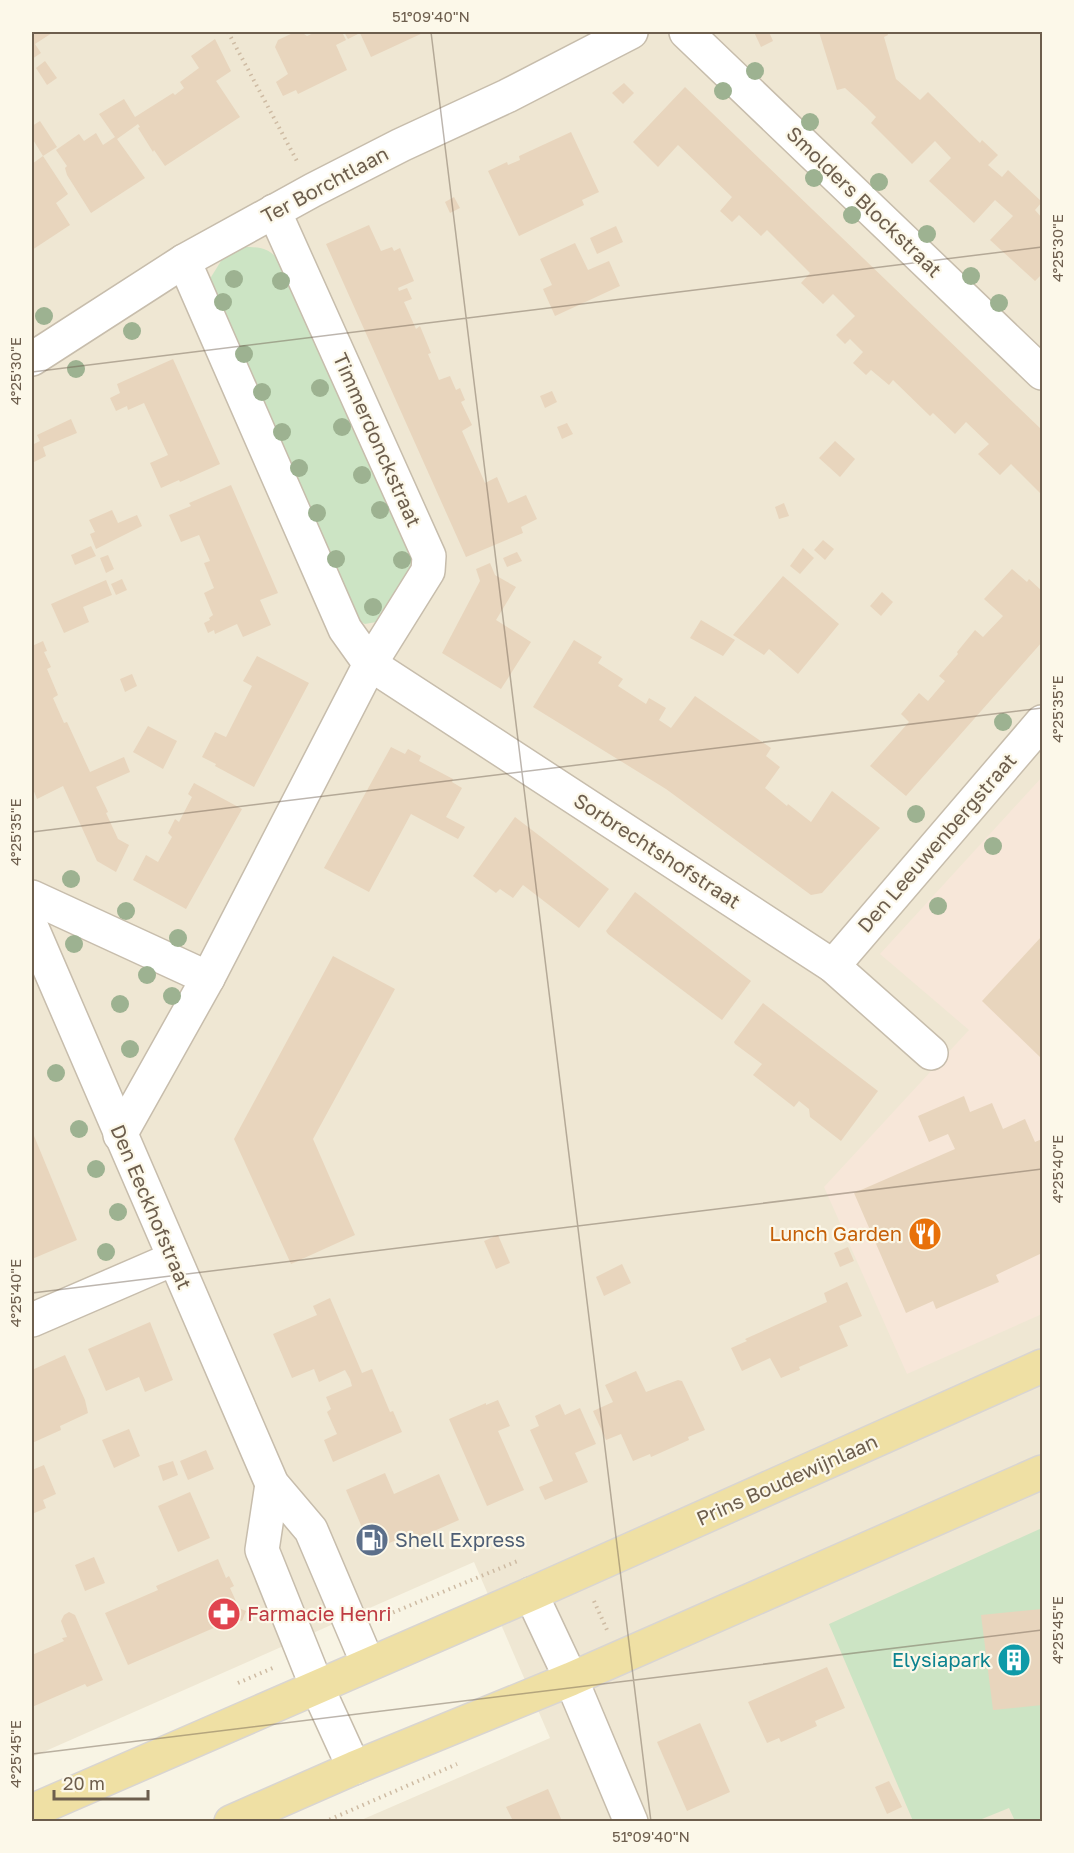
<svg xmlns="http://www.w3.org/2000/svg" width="1074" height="1853" viewBox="0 0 1074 1853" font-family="'Golos Text',sans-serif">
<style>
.residential{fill:#efe7d3}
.commercial{fill:#f7e7d9}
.green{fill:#cce4c4}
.building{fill:#e8d5bd}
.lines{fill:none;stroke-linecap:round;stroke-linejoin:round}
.minor-casing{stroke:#c7bdac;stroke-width:36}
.major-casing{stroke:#d9d5d1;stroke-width:36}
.path{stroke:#cebba3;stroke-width:4;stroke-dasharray:1.5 4.5;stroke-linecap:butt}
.minor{stroke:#fff;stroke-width:33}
.major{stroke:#efe0a4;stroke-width:33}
.tree{fill:#9db291}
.ticks{fill:none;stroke:#6d5e4d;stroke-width:1.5;stroke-opacity:0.45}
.labels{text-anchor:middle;stroke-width:4.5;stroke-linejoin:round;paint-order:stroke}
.street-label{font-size:20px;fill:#6d5e4d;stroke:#fcf8e9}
.food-label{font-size:20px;fill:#c56008;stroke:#fcf8e9;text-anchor:end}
.service-label{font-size:20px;fill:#4e5e75;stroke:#fcf8e9;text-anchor:start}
.health-label{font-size:20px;fill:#be3a42;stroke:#fcf8e9;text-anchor:start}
.culture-label{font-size:20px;fill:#0d838f;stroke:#fcf8e9;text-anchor:end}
.neatline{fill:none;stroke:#6d5e4d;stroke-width:2}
.ticks-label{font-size:15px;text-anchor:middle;fill:#6d5e4d}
</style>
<rect width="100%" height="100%" fill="#f8f4e4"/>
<path class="residential" d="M32 32H1042V1821H359L550 1738 474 1562 32 1757Z"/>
<path class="commercial" d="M1042 777V1314L907 1374 824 1187 969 1030 880 954Z"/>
<g class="green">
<path d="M243 247C265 247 270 249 284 266L411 554 414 564 382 621 365 624 356 619 208 282 221 261Z"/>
<path d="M1042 1528V1821H1015L1009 1808 977 1821H913L829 1624Z"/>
</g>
<g class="building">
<path d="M32 32 52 33 35 44 41 53 32 59Z"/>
<path d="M295 32H301L307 36 316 32H342L346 40 336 45 347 70 298 94 296 90 283 96 276 82 288 74 275 47 278 40Z"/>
<path d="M344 32H425L371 57 360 33 348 39Z"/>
<path d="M754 32H769L773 41 761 47Z"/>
<path d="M819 32H887L888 35 884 37 896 79 920 100 928 92 980 143 982 140 998 155 988 165 1002 177 1008 170 1042 202 1035 210 1042 218V274L1035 281 990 240 1013 216 995 200 974 223 929 181 951 158 935 141 912 164 871 123 876 117 867 108 845 88 837 90Z"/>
<path d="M215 39 231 71 216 81 240 117 165 166 154 150 153 152 138 128 140 127 138 124 117 139 145 178 91 213 67 175 65 168 67 166 56 150 79 134 84 141 96 133 103 145 115 137 99 114 124 99 135 117 173 93 175 95 184 88 180 82 199 68 191 56Z"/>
<path d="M45 61 57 78 47 85 36 68Z"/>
<path d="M624 83 634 93 623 104 612 93Z"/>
<path d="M685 87 1042 430V495L1011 464 1000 475 978 454 989 444 966 422 955 434 933 413 930 416 893 380 889 385 871 370 866 375 853 363 863 352 850 339 845 344 836 335 855 316 833 294 823 304 801 283 810 273 767 230 761 236 739 215 732 222 720 211 732 197 678 145 658 167 633 142Z"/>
<path d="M40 121 57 147 43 156 32 138V126Z"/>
<path d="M571 132 599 192 582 200 584 205 519 236 488 171 507 162 508 165 520 160 519 156Z"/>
<path d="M43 156 68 194 56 203 70 225 32 250V164Z"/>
<path d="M454 197 460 208 450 213 445 202Z"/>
<path d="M369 225 381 251 392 247 394 251 400 248 414 281 398 288 399 291 407 288 412 299 404 302 416 329 420 326 431 353 428 354 439 380 450 376 456 390 460 388 465 400 461 402 472 425 462 431 485 483 497 477 508 503 526 495 537 519 521 527 523 533 466 557 326 244Z"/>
<path d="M616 226 623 242 597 254 590 238Z"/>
<path d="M575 243 588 270 609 261 620 286 555 316 543 289 552 285 540 259Z"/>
<path d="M173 359 220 464 180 482 179 480 161 488 150 463 168 455 144 403 128 410 127 406 116 411 110 398 120 393 117 384Z"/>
<path d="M552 391 557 402 545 408 540 396Z"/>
<path d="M71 419 77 433 43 447 46 456 32 463V445L40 441 37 435Z"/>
<path d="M567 423 573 434 562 439 557 427Z"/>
<path d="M835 441 855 459 840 477 819 458Z"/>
<path d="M231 485 278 593 260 600 271 625 243 637 237 624 215 634 214 630 208 633 204 623 210 620 209 618 213 615 204 593 214 588 204 563 210 561 199 535 181 542 169 515 191 506 189 503Z"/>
<path d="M784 503 789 516 779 519 775 507Z"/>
<path d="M112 510 118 523 137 515 142 526 96 549 90 534 95 532 89 520Z"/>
<path d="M823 540 834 549 825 560 814 550Z"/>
<path d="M91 546 96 556 75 565 71 555Z"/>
<path d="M803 548 814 558 800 574 790 566Z"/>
<path d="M517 552 522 561 507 567 503 558Z"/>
<path d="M108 555 114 569 106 573 100 558Z"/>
<path d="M490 563 495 575 516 587 496 620 531 642 501 689 442 653 480 581 476 569Z"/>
<path d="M1012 569 1027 582 1029 579 1042 591V642L906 796 870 766 909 722 901 714 919 693 928 701 945 681 939 676 958 654 957 652 975 630 983 637 1003 616 984 599Z"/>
<path d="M783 576 839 624 798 674 769 649 764 655 733 635Z"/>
<path d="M122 579 127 590 116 595 111 584Z"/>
<path d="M106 580 112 595 83 607 89 622 64 633 51 604Z"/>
<path d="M882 592 893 602 881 616 870 606Z"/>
<path d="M701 620 735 640 723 656 690 638Z"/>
<path d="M574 640 602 657 598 663 623 679 618 686 646 704 649 698 666 708 659 720 671 728 695 696 771 748 766 756 780 767 765 788 787 806 788 804 811 822 832 791 880 828 822 893 811 895 666 789 533 707Z"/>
<path d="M43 641 47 651 44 652 51 667 47 669 58 695 53 698 64 723 67 722 90 772 124 757 130 772 96 787 108 812 106 813 118 839 129 845 116 872 97 861 63 786 37 799 33 789 32 646Z"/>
<path d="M257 656 309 683 254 787 215 766 216 764 202 757 215 732 226 737 252 686 243 681Z"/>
<path d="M132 674 137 686 125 692 120 679Z"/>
<path d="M148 726 177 741 163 769 133 752Z"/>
<path d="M391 747 405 754 408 749 421 756 419 761 453 779 452 782 462 788 446 817 465 827 458 839 411 814 369 892 324 868Z"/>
<path d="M194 783 242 809 186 909 133 880 146 855 158 862 172 837 168 833 175 819 179 822 192 797 188 794Z"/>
<path d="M515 817 609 889 579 928 523 885 513 898 500 889 496 893 473 876Z"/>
<path d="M635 892 751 981 722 1020 608 934 606 931Z"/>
<path d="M1042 936V1059L982 1001Z"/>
<path d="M333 956 395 989 313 1139 355 1235 291 1264 234 1139Z"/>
<path d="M763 1003 878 1091 841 1141 810 1117 809 1109 799 1101 794 1107 753 1075 762 1064 735 1044 734 1042Z"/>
<path d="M964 1096 970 1112 992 1103 1003 1129 1025 1119 1035 1142 1042 1139V1253L996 1275 999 1282 936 1309 933 1301 906 1313 854 1193 955 1149 948 1134 929 1142 918 1116Z"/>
<path d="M32 1131 77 1240 32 1259Z"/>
<path d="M498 1235 510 1263 496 1269 484 1241Z"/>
<path d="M848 1247 854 1261 840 1267 834 1253Z"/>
<path d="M622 1264 631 1283 604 1296 596 1277Z"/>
<path d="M847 1282 862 1316 839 1326 848 1346 799 1367 800 1370 781 1378 770 1358 742 1371 731 1348 747 1341 745 1339 827 1302 824 1293Z"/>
<path d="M330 1298 362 1373 372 1369 390 1412 393 1411 402 1432 333 1462 324 1440 337 1434 327 1412 331 1409 326 1397 352 1386 350 1379 345 1370 319 1382 314 1369 292 1378 273 1334 317 1315 313 1306Z"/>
<path d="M150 1322 173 1380 145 1392 139 1377 106 1391 88 1349Z"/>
<path d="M65 1355 85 1400 88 1413 60 1426 61 1430 32 1443V1370Z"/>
<path d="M636 1371 646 1392 678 1380 682 1381 705 1430 688 1437 689 1440 651 1457 650 1454 633 1461 621 1434 606 1440 593 1411 613 1402 605 1385Z"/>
<path d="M498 1400 510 1426 498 1431 524 1490 487 1506 449 1419 486 1403V1405Z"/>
<path d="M560 1404 565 1415 580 1408 596 1444 575 1453 588 1482 545 1500 539 1487 553 1481 530 1430 539 1426 535 1416Z"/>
<path d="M129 1429 140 1456 114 1468 102 1440Z"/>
<path d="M206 1450 214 1469 188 1480 180 1461Z"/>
<path d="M173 1461 178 1475 163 1481 158 1466Z"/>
<path d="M44 1465 56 1494 43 1500 46 1508 32 1514V1470Z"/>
<path d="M385 1473 394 1494 439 1474 459 1520 409 1542 407 1535 372 1551 346 1490Z"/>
<path d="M190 1492 210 1538 178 1552 158 1506Z"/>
<path d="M94 1557 105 1583 85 1591 75 1565Z"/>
<path d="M218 1559 226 1578 229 1576 234 1586 230 1588 239 1608 246 1611 242 1621 237 1620 235 1624 218 1630 216 1627 128 1665 105 1613 158 1590 156 1586Z"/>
<path d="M1042 1609V1705L993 1710 981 1615Z"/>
<path d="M69 1612 75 1615 103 1680 87 1687 85 1684 32 1707V1655L64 1641 62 1638 67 1637 61 1621 64 1615Z"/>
<path d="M827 1667 845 1708 815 1721 817 1726 781 1742 779 1738 767 1743 748 1702Z"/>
<path d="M700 1723 730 1792 687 1811 657 1742Z"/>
<path d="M889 1781 902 1807 887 1814 875 1787Z"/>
<path d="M548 1789 562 1821H513L506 1807Z"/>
</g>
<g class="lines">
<defs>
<g id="minor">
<path d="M686 32 1042 373"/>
<path d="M184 261 345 629 370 664 833 966 931 1053"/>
<path d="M32 359 184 261 313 190 401 145 507 96 631 32"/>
<path d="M32 897 208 978"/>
<path d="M32 928 272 1484 311 1530 368 1664"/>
<path d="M833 966 1042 722"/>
<path d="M120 1135 208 978 370 664 428 571 429 556 274 211"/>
<path d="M32 1320 173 1259"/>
<path d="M272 1484 262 1550 317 1687 354 1768"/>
<path d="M531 1594 571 1679 631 1822"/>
</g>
<g id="major">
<path d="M32 1811 531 1594 1042 1366"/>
<path d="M231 1822 354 1768 571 1679 1042 1472"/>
</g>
</defs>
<use href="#minor" class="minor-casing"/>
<use href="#major" class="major-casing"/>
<g class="path">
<path d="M228 32 298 163"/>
<path d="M594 1601 607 1630"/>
<path d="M382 1617 520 1560"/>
<path d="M238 1683 275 1667"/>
<path d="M324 1822 457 1764"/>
</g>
<use href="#minor" class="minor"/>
<use href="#major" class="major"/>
</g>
<g class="tree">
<circle cx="755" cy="71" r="9"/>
<circle cx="723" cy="91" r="9"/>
<circle cx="810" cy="122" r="9"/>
<circle cx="814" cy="178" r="9"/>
<circle cx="879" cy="182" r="9"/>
<circle cx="852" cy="215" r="9"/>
<circle cx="927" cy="234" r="9"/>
<circle cx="971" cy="276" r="9"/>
<circle cx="234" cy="279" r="9"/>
<circle cx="281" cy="281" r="9"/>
<circle cx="223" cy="302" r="9"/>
<circle cx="999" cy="303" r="9"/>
<circle cx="44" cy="316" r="9"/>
<circle cx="132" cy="331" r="9"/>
<circle cx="244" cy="354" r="9"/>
<circle cx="76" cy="369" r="9"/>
<circle cx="320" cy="388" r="9"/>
<circle cx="262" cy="392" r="9"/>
<circle cx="342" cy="427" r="9"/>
<circle cx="282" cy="432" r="9"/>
<circle cx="299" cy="468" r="9"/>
<circle cx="362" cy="475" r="9"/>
<circle cx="380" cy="510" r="9"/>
<circle cx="317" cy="513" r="9"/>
<circle cx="336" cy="559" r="9"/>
<circle cx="402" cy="560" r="9"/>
<circle cx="373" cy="607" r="9"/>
<circle cx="1003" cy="722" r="9"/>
<circle cx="916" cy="814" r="9"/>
<circle cx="993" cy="846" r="9"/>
<circle cx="71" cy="879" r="9"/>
<circle cx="938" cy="906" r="9"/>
<circle cx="126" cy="911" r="9"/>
<circle cx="178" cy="938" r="9"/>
<circle cx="74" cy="944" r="9"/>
<circle cx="147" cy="975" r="9"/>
<circle cx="172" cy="996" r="9"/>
<circle cx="120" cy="1004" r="9"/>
<circle cx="130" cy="1049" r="9"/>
<circle cx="56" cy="1073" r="9"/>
<circle cx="79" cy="1129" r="9"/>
<circle cx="96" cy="1169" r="9"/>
<circle cx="118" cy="1212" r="9"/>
<circle cx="106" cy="1252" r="9"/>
</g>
<path class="ticks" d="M431 32 651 1822M32 372 1042 247M32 832 1042 708M32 1293 1042 1169M32 1754 1042 1630"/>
<defs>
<symbol id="restaurant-disc" viewBox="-11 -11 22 22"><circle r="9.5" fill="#e8710a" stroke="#fcf8e9"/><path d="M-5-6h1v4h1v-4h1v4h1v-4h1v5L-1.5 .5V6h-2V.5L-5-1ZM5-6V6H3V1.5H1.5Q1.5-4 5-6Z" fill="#fff"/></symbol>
<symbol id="fuel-disc" viewBox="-11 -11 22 22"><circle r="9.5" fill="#5c6f8a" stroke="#fcf8e9"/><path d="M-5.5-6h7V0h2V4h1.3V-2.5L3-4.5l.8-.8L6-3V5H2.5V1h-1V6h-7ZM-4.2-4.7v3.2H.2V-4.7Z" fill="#fff"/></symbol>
<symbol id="pharmacy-disc" viewBox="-11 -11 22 22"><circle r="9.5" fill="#e0444e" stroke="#fcf8e9"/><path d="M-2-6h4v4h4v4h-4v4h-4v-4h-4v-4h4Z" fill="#fff"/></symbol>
<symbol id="building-disc" viewBox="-11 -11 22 22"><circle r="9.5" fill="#0f9aa8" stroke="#fcf8e9"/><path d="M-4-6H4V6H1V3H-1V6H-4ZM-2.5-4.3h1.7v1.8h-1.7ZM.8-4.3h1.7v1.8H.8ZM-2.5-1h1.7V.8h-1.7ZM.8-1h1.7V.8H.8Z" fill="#fff"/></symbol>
</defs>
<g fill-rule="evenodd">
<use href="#restaurant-disc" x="906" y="1215" width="38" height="38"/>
<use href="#fuel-disc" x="353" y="1521" width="38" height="38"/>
<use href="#pharmacy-disc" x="205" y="1595" width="38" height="38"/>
<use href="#building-disc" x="995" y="1641" width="38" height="38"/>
</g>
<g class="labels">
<g class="street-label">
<text transform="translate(325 185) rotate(-28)" y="7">Ter Borchtlaan</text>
<text transform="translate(864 202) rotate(44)" y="7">Smolders Blockstraat</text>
<text transform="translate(377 440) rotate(66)" y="7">Timmerdonckstraat</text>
<text transform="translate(937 843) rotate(-49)" y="7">Den Leeuwenbergstraat</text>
<text transform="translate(657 851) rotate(33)" y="7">Sorbrechtshofstraat</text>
<text transform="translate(151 1207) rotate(67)" y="7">Den Eeckhofstraat</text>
<text transform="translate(787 1480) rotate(-24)" y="7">Prins Boudewijnlaan</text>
</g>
<g class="food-label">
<text x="902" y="1241">Lunch Garden</text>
</g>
<g class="service-label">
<text x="395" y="1547">Shell Express</text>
</g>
<g class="health-label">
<text x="247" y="1621">Farmacie Henri</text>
</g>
<g class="culture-label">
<text x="991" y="1667">Elysiapark</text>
</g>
</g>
<rect width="1074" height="1853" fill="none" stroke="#fcf8e9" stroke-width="66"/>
<path d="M54 1790v9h94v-9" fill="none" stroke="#6d5e4d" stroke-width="3"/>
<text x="63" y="1790" font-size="18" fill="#6d5e4d" stroke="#fcf8e9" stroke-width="4.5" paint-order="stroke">20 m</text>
<rect x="33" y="33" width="1008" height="1787" class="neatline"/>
<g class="ticks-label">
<text x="431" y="22">51°09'40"N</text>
<text transform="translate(1058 248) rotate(-90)" y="5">4°25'30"E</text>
<text transform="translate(16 371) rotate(-90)" y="5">4°25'30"E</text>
<text transform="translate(1058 709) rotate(-90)" y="5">4°25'35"E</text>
<text transform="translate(16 832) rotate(-90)" y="5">4°25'35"E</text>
<text transform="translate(1058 1169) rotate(-90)" y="5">4°25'40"E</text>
<text transform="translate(16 1293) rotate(-90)" y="5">4°25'40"E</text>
<text transform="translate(1058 1630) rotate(-90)" y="5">4°25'45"E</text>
<text transform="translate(16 1754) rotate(-90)" y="5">4°25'45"E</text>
<text x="651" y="1842">51°09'40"N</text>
</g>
</svg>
